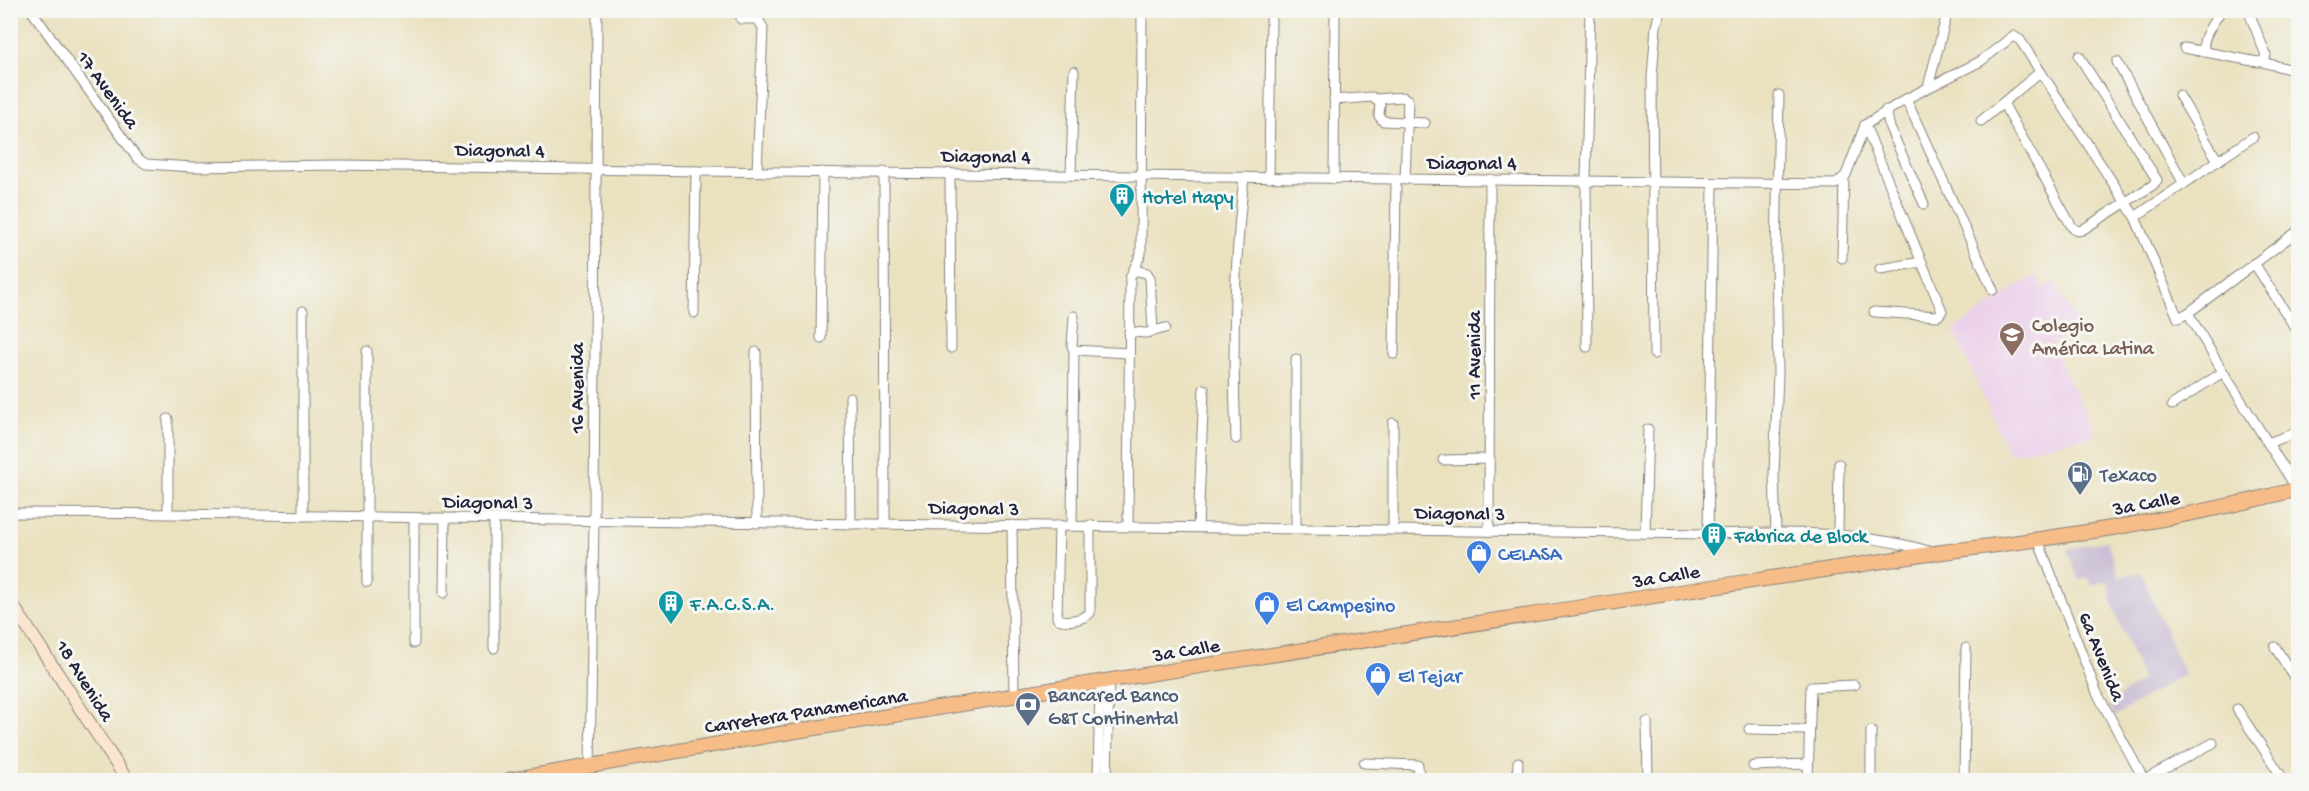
<svg xmlns="http://www.w3.org/2000/svg" width="2309" height="791" viewBox="0 0 2309 791" font-family="'Gochi Hand',sans-serif">
<style>
.built{fill:#ecd1ea}
.industrial{fill:#cbbfd5}
.lines{fill:none;stroke-linecap:round;stroke-linejoin:round}
.street-casing{stroke:#86827d;stroke-width:11}
.secondary-casing{stroke:#86827d;stroke-width:14}
.primary-casing{stroke:#86827d;stroke-width:16}
.street{stroke:#fff;stroke-width:9}
.secondary{stroke:#fce5cf;stroke-width:12}
.primary{stroke:#f7bd88;stroke-width:14}
.labels{text-anchor:middle;stroke-width:6;stroke-linejoin:round;paint-order:stroke}
.street-label{font-size:20px;fill:#22223b;stroke:#f6f6f2}
.culture-label{font-size:20px;fill:#0d838f;stroke:#f6f6f2;text-anchor:start}
.education-label{font-size:20px;fill:#785e54;stroke:#f6f6f2;text-anchor:start}
.service-label{font-size:20px;fill:#4e5e75;stroke:#f6f6f2;text-anchor:start}
.shop-label{font-size:20px;fill:#366cbe;stroke:#f6f6f2;text-anchor:start}
</style>
<rect width="100%" height="100%" fill="#f6f6f2"/>
<filter id="ink" filterUnits="userSpaceOnUse"><feTurbulence type="fractalNoise" baseFrequency=".0167" numOctaves="2"/><feDisplacementMap in="SourceGraphic" scale="12" xChannelSelector="R" yChannelSelector="G"/><feConvolveMatrix kernelMatrix="1 2 1 2 8 2 1 2 1" color-interpolation-filters="sRGB"/></filter>
<filter id="wash" filterUnits="userSpaceOnUse"><feTurbulence type="fractalNoise" baseFrequency=".008" numOctaves="4" result="noise"/><feDisplacementMap in="SourceGraphic" scale="24" xChannelSelector="R" yChannelSelector="G"/><feGaussianBlur stdDeviation="1.35" result="paint"/><feColorMatrix in="noise" values="0 0 0 0 0 0 0 0 0 0 0 0 0 0 0 0 0 1.4 0 .05"/><feComposite in="paint" operator="in"/></filter>
<g filter="url(#wash)">
<rect width="100%" height="100%" fill="#eae1bf"/>
<path class="built" d="M2036 274 2043 287 2053 282 2080 327 2052 345 2097 435 2009 454 1953 330Z"/>
<path class="industrial" d="M2107 541 2119 577 2141 572 2184 674 2115 716 2108 705 2142 680 2111 601 2108 581 2092 585 2089 578 2079 580 2067 549Z"/>
</g>
<g filter="url(#ink)">
<g class="lines">
<defs>
<g id="street">
<path d="M31 10 137 158 146 164 193 167 340 165 698 171 1836 184 1846 175 1865 125"/>
<path d="M741 19H758L763 28 757 171"/>
<path d="M2184 48 2258 62 2264 61 2266 55 2248 10"/>
<path d="M2205 51C2199 40 2215 21 2221 10"/>
<path d="M2117 62 2184 184"/>
<path d="M2262 62 2293 70"/>
<path d="M1928 87 1948 10"/>
<path d="M2179 95 2218 161"/>
<path d="M1376 99 1403 97 1408 100 1405 180"/>
<path d="M1906 99 1993 290"/>
<path d="M1334 100 1372 97 1380 103 1379 116 1383 121 1425 123"/>
<path d="M2003 103 2072 227 2078 231 2082 230 2153 185 2157 180 2079 56"/>
<path d="M1886 110 1890 128 1924 204"/>
<path d="M1981 121 2040 72"/>
<path d="M1865 125 1906 99 1981 61 2013 36 2020 40 2135 217 2178 318 2188 313 2298 231"/>
<path d="M1865 125 1942 311 1938 316 1874 312"/>
<path d="M884 172 885 524"/>
<path d="M950 173 951 348"/>
<path d="M1071 174 1074 71"/>
<path d="M1269 178 1271 20"/>
<path d="M1334 179 1335 10"/>
<path d="M2135 217 2253 137"/>
<path d="M1842 258 1844 179"/>
<path d="M2254 263 2298 332"/>
<path d="M1880 269 1922 262"/>
<path d="M1133 270 1147 273 1150 278 1153 330"/>
<path d="M694 313 696 171"/>
<path d="M2188 313 2223 372 2297 489"/>
<path d="M1074 316 1072 346 1074 350 1129 353"/>
<path d="M1129 332 1147 333 1165 328"/>
<path d="M821 338 823 172"/>
<path d="M1587 347 1586 180 1590 10"/>
<path d="M367 351V582"/>
<path d="M756 352 757 523"/>
<path d="M1394 354 1396 180"/>
<path d="M1654 354 1652 77 1656 27 1660 10"/>
<path d="M1296 359V528"/>
<path d="M850 397 851 524"/>
<path d="M2172 405 2223 372"/>
<path d="M168 419V513"/>
<path d="M1236 439C1232 351 1234 264 1244 177"/>
<path d="M2268 443 2298 432"/>
<path d="M1443 460 1490 459"/>
<path d="M10 513C238 513 466 519 693 522 1031 526 1370 529 1708 534 1783 532 1857 530 1929 551"/>
<path d="M303 516V311"/>
<path d="M1012 525 1014 696"/>
<path d="M1059 525 1057 618C1064 623 1083 620 1090 613V525"/>
<path d="M1072 525 1074 350"/>
<path d="M1128 526 1130 278 1141 254 1142 10"/>
<path d="M1198 527 1204 389"/>
<path d="M1393 529V423"/>
<path d="M1489 531 1490 179"/>
<path d="M1645 533 1648 429"/>
<path d="M1776 533 1774 474 1778 373 1776 260 1779 95"/>
<path d="M1708 534 1713 184"/>
<path d="M1838 534 1839 464"/>
<path d="M2038 540 2097 693 2144 780 2213 743"/>
<path d="M444 593 445 519"/>
<path d="M414 643V519"/>
<path d="M2275 647 2298 683"/>
<path d="M494 648V519"/>
<path d="M2237 709 2284 780"/>
<path d="M1647 722 1648 780"/>
<path d="M1749 729 1809 730"/>
<path d="M1871 731V780"/>
<path d="M1364 763 1418 765 1419 780"/>
<path d="M590 766 594 521 597 10"/>
<path d="M1753 766 1808 764"/>
<path d="M1098 780 1100 682"/>
<path d="M1107 780 1109 681"/>
<path d="M1517 780 1518 762"/>
<path d="M1808 780 1811 687 1854 685"/>
<path d="M1964 780 1966 648"/>
</g>
<path id="secondary" d="M10 601 127 780"/>
<path id="primary" d="M509 780C983 697 1459 626 1935 553 2057 538 2179 520 2298 489"/>
</defs>
<use href="#street" class="street-casing"/>
<use href="#secondary" class="secondary-casing"/>
<use href="#primary" class="primary-casing"/>
<use href="#street" class="street"/>
<use href="#secondary" class="secondary"/>
<use href="#primary" class="primary"/>
</g>
</g>
<defs>
<symbol id="building-pin" viewBox="-11 -11 22 30"><path d="M0 17L-7.5 6A9.5 9.5 0 1 1 7.5 6Z" fill="#0f9aa8" stroke="#f6f6f2"/><path d="M-4-6H4V6H1V3H-1V6H-4ZM-2.5-4.3h1.7v1.8h-1.7ZM.8-4.3h1.7v1.8H.8ZM-2.5-1h1.7V.8h-1.7ZM.8-1h1.7V.8H.8Z" fill="#fff"/></symbol>
<symbol id="university-pin" viewBox="-11 -11 22 30"><path d="M0 17L-7.5 6A9.5 9.5 0 1 1 7.5 6Z" fill="#8d6e63" stroke="#f6f6f2"/><path d="M0-5L7-2L0 1L-7-2ZM-4 1L0 2.5L4 1V4Q0 6-4 4Z" fill="#fff"/></symbol>
<symbol id="fuel-pin" viewBox="-11 -11 22 30"><path d="M0 17L-7.5 6A9.5 9.5 0 1 1 7.5 6Z" fill="#5c6f8a" stroke="#f6f6f2"/><path d="M-5.5-6h7V0h2V4h1.3V-2.5L3-4.5l.8-.8L6-3V5H2.5V1h-1V6h-7ZM-4.2-4.7v3.2H.2V-4.7Z" fill="#fff"/></symbol>
<symbol id="shop-pin" viewBox="-11 -11 22 30"><path d="M0 17L-7.5 6A9.5 9.5 0 1 1 7.5 6Z" fill="#3f7fe0" stroke="#f6f6f2"/><path d="M-5-2.5h2.3a2.7 3.5 0 0 1 5.4 0H5L5.5 6h-11ZM-1.5-2.5h3a1.5 2.3 0 0 0-3 0Z" fill="#fff"/></symbol>
<symbol id="bank-pin" viewBox="-11 -11 22 30"><path d="M0 17L-7.5 6A9.5 9.5 0 1 1 7.5 6Z" fill="#5c6f8a" stroke="#f6f6f2"/><path d="M-6-4H6V4H-6ZM0-2.3a2.3 2.3 0 1 0 0 4.6a2.3 2.3 0 1 0 0-4.6Z" fill="#fff"/></symbol>
</defs>
<g fill-rule="evenodd">
<use href="#building-pin" x="1107" y="181" width="30" height="40"/>
<use href="#university-pin" x="1997" y="320" width="30" height="40"/>
<use href="#fuel-pin" x="2065" y="459" width="30" height="40"/>
<use href="#building-pin" x="1699" y="520" width="30" height="40"/>
<use href="#shop-pin" x="1464" y="538" width="30" height="40"/>
<use href="#building-pin" x="656" y="588" width="30" height="40"/>
<use href="#shop-pin" x="1252" y="589" width="30" height="40"/>
<use href="#shop-pin" x="1363" y="660" width="30" height="40"/>
<use href="#bank-pin" x="1013" y="690" width="30" height="40"/>
</g>
<g class="labels">
<g class="street-label">
<text transform="translate(109 89) rotate(54)" y="7">17 Avenida</text>
<text transform="translate(500 149) rotate(1)" y="7">Diagonal 4</text>
<text transform="translate(986 155) rotate(1)" y="7">Diagonal 4</text>
<text x="1472" y="169">Diagonal 4</text>
<text transform="translate(1473 355) rotate(-90)" y="7">11 Avenida</text>
<text transform="translate(576 388) rotate(-90)" y="7">16 Avenida</text>
<text transform="translate(488 501) rotate(1)" y="7">Diagonal 3</text>
<text transform="translate(2146 502) rotate(-10)" y="7">3a Calle</text>
<text transform="translate(974 507) rotate(1)" y="7">Diagonal 3</text>
<text transform="translate(1460 512) rotate(1)" y="7">Diagonal 3</text>
<text transform="translate(1666 575) rotate(-9)" y="7">3a Calle</text>
<text transform="translate(1186 649) rotate(-9)" y="7">3a Calle</text>
<text transform="translate(2103 656) rotate(68)" y="7">6a Avenida</text>
<text transform="translate(86 680) rotate(58)" y="7">18 Avenida</text>
<text transform="translate(806 710) rotate(-9)" y="7">Carretera Panamericana</text>
</g>
<g class="culture-label">
<text x="1142" y="203">Hotel Hapy</text>
<text x="1734" y="542">Fabrica de Block</text>
<text x="690" y="610">F.A.C.S.A.</text>
</g>
<g class="education-label">
<text x="2032" y="331">Colegio<tspan x="2032" dy="23">América Latina</tspan></text>
</g>
<g class="service-label">
<text x="2100" y="481">Texaco</text>
<text x="1048" y="701">Bancared Banco<tspan x="1048" dy="23">G&amp;T Continental</tspan></text>
</g>
<g class="shop-label">
<text x="1498" y="560">CELASA</text>
<text x="1286" y="611">El Campesino</text>
<text x="1398" y="682">El Tejar</text>
</g>
</g>
<rect width="2309" height="791" fill="none" stroke="#f6f6f2" stroke-width="36"/>
</svg>
